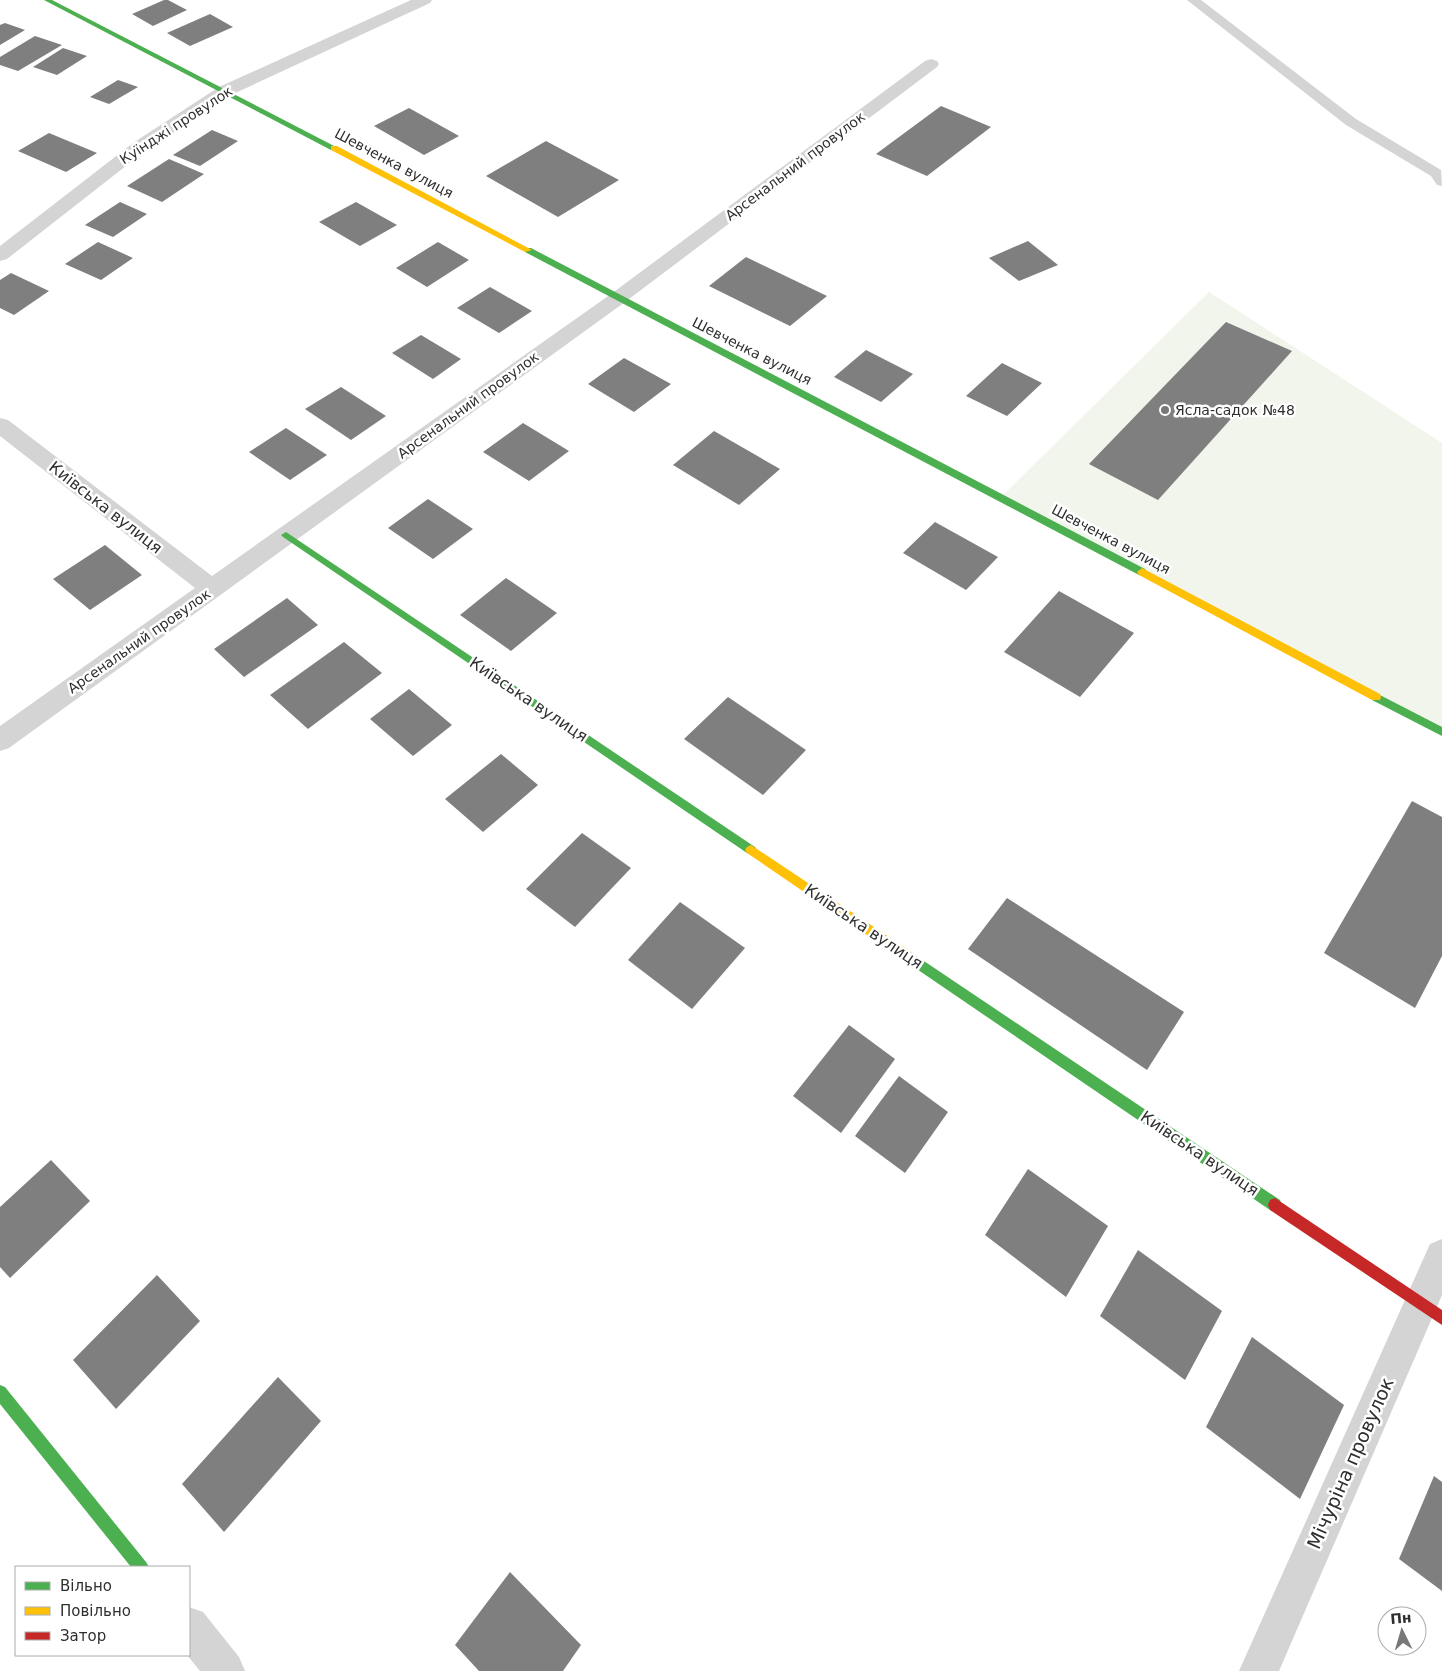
<svg xmlns="http://www.w3.org/2000/svg" width="1442" height="1671" viewBox="0 0 1442 1671" font-family="'DejaVu Sans',sans-serif">
<style>
.green{fill:#f1f5eb}
.building{fill:#7f7f7f}
.lines{fill:none;stroke-linecap:round;stroke-linejoin:round}
.lane{fill:#d4d4d4;fill-rule:evenodd}
.street{fill:#d4d4d4;fill-rule:evenodd}
.fast{fill:#4caf50;fill-rule:evenodd}
.slow{fill:#ffc107;fill-rule:evenodd}
.jam{fill:#c62828;fill-rule:evenodd}
.poi-dot{fill:#787878;stroke:#fff;stroke-width:2}
.labels{text-anchor:middle;stroke-width:5;stroke-linejoin:round;paint-order:stroke}
.far-street-label{font-size:14px;fill:#2f2f2f;stroke:#fff}
.far-poi-label{font-size:14px;fill:#2f2f2f;stroke:#fff;text-anchor:start}
.street-label{font-size:16px;fill:#2f2f2f;stroke:#fff}
.near-street-label{font-size:19px;fill:#2f2f2f;stroke:#fff}
</style>
<rect width="100%" height="100%" fill="#fff"/>
<path class="green" d="M1209 292 1442 443V732L1001 497Z"/>
<g class="building">
<path d="M164 0H168L187 10 153 26 132 14Z"/>
<path d="M210 14 233 27 190 46 167 33Z"/>
<path d="M5 23 25 30 0 45V25Z"/>
<path d="M35 36 62 45 18 71 0 65V57Z"/>
<path d="M63 48 87 56 57 75 33 67Z"/>
<path d="M118 80 138 87 109 104 90 97Z"/>
<path d="M941 106 991 127 927 176 876 154Z"/>
<path d="M409 108 459 136 424 155 374 126Z"/>
<path d="M212 130 238 141 200 166 173 155Z"/>
<path d="M49 133 97 153 66 172 18 151Z"/>
<path d="M546 141 619 180 558 217 486 176Z"/>
<path d="M169 159 204 174 162 202 127 186Z"/>
<path d="M120 202 147 214 113 237 85 225Z"/>
<path d="M356 202 397 225 360 246 319 222Z"/>
<path d="M1028 241 1058 265 1019 281 989 258Z"/>
<path d="M98 242 133 258 101 280 65 264Z"/>
<path d="M438 242 469 260 427 287 396 268Z"/>
<path d="M746 257 827 296 790 326 709 286Z"/>
<path d="M11 273 49 291 14 315 0 308V280Z"/>
<path d="M490 287 532 311 499 333 457 308Z"/>
<path d="M1226 322 1292 351 1158 500 1089 464Z"/>
<path d="M421 335 461 359 433 379 392 353Z"/>
<path d="M866 350 913 374 881 402 834 377Z"/>
<path d="M624 358 671 384 634 412 588 384Z"/>
<path d="M1002 363 1042 383 1007 416 966 396Z"/>
<path d="M341 387 386 416 351 440 305 409Z"/>
<path d="M523 423 569 451 529 481 483 452Z"/>
<path d="M286 428 327 455 290 480 249 452Z"/>
<path d="M714 431 780 469 739 505 673 465Z"/>
<path d="M428 499 473 529 433 559 388 528Z"/>
<path d="M935 522 998 557 966 590 903 553Z"/>
<path d="M105 545 142 575 90 610 53 579Z"/>
<path d="M506 578 557 613 511 651 460 615Z"/>
<path d="M1059 591 1134 633 1080 697 1004 652Z"/>
<path d="M287 598 318 625 244 677 214 649Z"/>
<path d="M344 642 382 673 308 729 270 695Z"/>
<path d="M409 689 452 725 413 756 370 719Z"/>
<path d="M728 697 806 750 763 795 684 739Z"/>
<path d="M501 754 538 785 483 832 445 799Z"/>
<path d="M1412 801 1442 817V956L1415 1008 1324 953Z"/>
<path d="M582 833 631 868 575 927 526 889Z"/>
<path d="M1007 898 1184 1012 1147 1070 968 949Z"/>
<path d="M680 902 745 948 692 1009 628 960Z"/>
<path d="M849 1025 895 1059 841 1133 793 1096Z"/>
<path d="M899 1076 948 1112 905 1173 855 1136Z"/>
<path d="M51 1160 90 1201 10 1278 0 1267V1207Z"/>
<path d="M1028 1169 1108 1226 1066 1297 985 1235Z"/>
<path d="M1138 1250 1222 1311 1185 1380 1100 1316Z"/>
<path d="M157 1275 200 1321 116 1409 73 1360Z"/>
<path d="M1252 1337 1344 1405 1300 1499 1206 1427Z"/>
<path d="M278 1377 321 1421 224 1532 182 1484Z"/>
<path d="M1434 1476 1442 1482V1591L1399 1559Z"/>
<path d="M510 1572 581 1645 563 1671H479L455 1645Z"/>
</g>
<g class="lines">
<path class="lane" d="M1187 0H1201L1356 119 1441 170 1442 186 1437 185 1431 176 1346 125Z"/>
<g class="street">
<path d="M411 0H432L430 3 231 95 145 151 7 259 0 261V246L133 143 219 87Z"/>
<path d="M931 59 937 61 939 64 937 67 625 302 9 748 0 751V726L195 588 0 436V418L8 420 212 576 611 294 925 61Z"/>
<path d="M1442 1239V1295L1279 1671H1239L1430 1244Z"/>
<path d="M189 1607 203 1612 239 1657 245 1671H200L187 1655H189Z"/>
</g>
<g class="fast">
<path d="M44 0H52L338 148 331 150Z"/>
<path d="M525 248H531L1145 569 1147 572 1142 576 1139 575 525 252Z"/>
<path d="M286 532 755 847 757 850 755 853 751 855 747 853 283 537 281 535Z"/>
<path d="M1376 693 1442 727V736L1372 700 1371 697Z"/>
<path d="M909 951 1280 1200 1282 1205 1280 1210 1275 1212 1270 1210 905 961 903 957 905 953Z"/>
<path d="M0 1385 5 1387 146 1562 149 1567H131L0 1404Z"/>
</g>
<g class="slow">
<path d="M331 146H337L532 250 525 252 331 150Z"/>
<path d="M1142 568 1380 694 1381 697 1380 700H1372L1139 575 1137 572Z"/>
<path d="M751 845 913 953 915 957 913 961 909 963 905 961 747 853 745 850 747 847Z"/>
</g>
<path class="jam" d="M1275 1198 1442 1310V1325L1270 1210 1268 1205 1270 1200Z"/>
</g>
<circle class="poi-dot" cx="1165" cy="410" r="5"/>
<g class="labels">
<g class="far-street-label">
<text transform="translate(176 125) rotate(-33)" y="5">Куїнджі провулок</text>
<text transform="translate(394 163) rotate(28)" y="5">Шевченка вулиця</text>
<text transform="translate(795 166) rotate(-37)" y="5">Арсенальний провулок</text>
<text transform="translate(752 351) rotate(27)" y="5">Шевченка вулиця</text>
<text transform="translate(468 405) rotate(-36)" y="5">Арсенальний провулок</text>
<text transform="translate(1111 539) rotate(28)" y="5">Шевченка вулиця</text>
<text transform="translate(139 641) rotate(-35)" y="5">Арсенальний провулок</text>
</g>
<g class="far-poi-label">
<text x="1175" y="415">Ясла-садок №48</text>
</g>
<g class="street-label">
<text transform="translate(106 507) rotate(38)" y="6">Київська вулиця</text>
<text transform="translate(529 699) rotate(34)" y="6">Київська вулиця</text>
<text transform="translate(864 926) rotate(34)" y="6">Київська вулиця</text>
<text transform="translate(1200 1153) rotate(34)" y="6">Київська вулиця</text>
</g>
<g class="near-street-label">
<text transform="translate(1350 1463) rotate(-66)" y="7">Мічуріна провулок</text>
</g>
</g>
<rect x="15" y="1566" width="175" height="90" fill="#ffffff" stroke="#acacac"/>
<rect x="25" y="1582" width="25" height="8" fill="#4caf50" stroke="#acacac"/>
<text x="60" y="1591" font-size="15" fill="#2f2f2f">Вільно</text>
<rect x="25" y="1607" width="25" height="8" fill="#ffc107" stroke="#acacac"/>
<text x="60" y="1616" font-size="15" fill="#2f2f2f">Повільно</text>
<rect x="25" y="1632" width="25" height="8" fill="#c62828" stroke="#acacac"/>
<text x="60" y="1641" font-size="15" fill="#2f2f2f">Затор</text>
<g transform="translate(1402 1631) rotate(355)"><circle r="24" fill="#ffffff" stroke="#acacac"/>
<path d="M0-4L9 19L0 12L-9 19Z" fill="#787878"/>
<text y="-8" font-size="14" font-weight="bold" text-anchor="middle" fill="#2f2f2f">Пн</text>
</g>
</svg>
